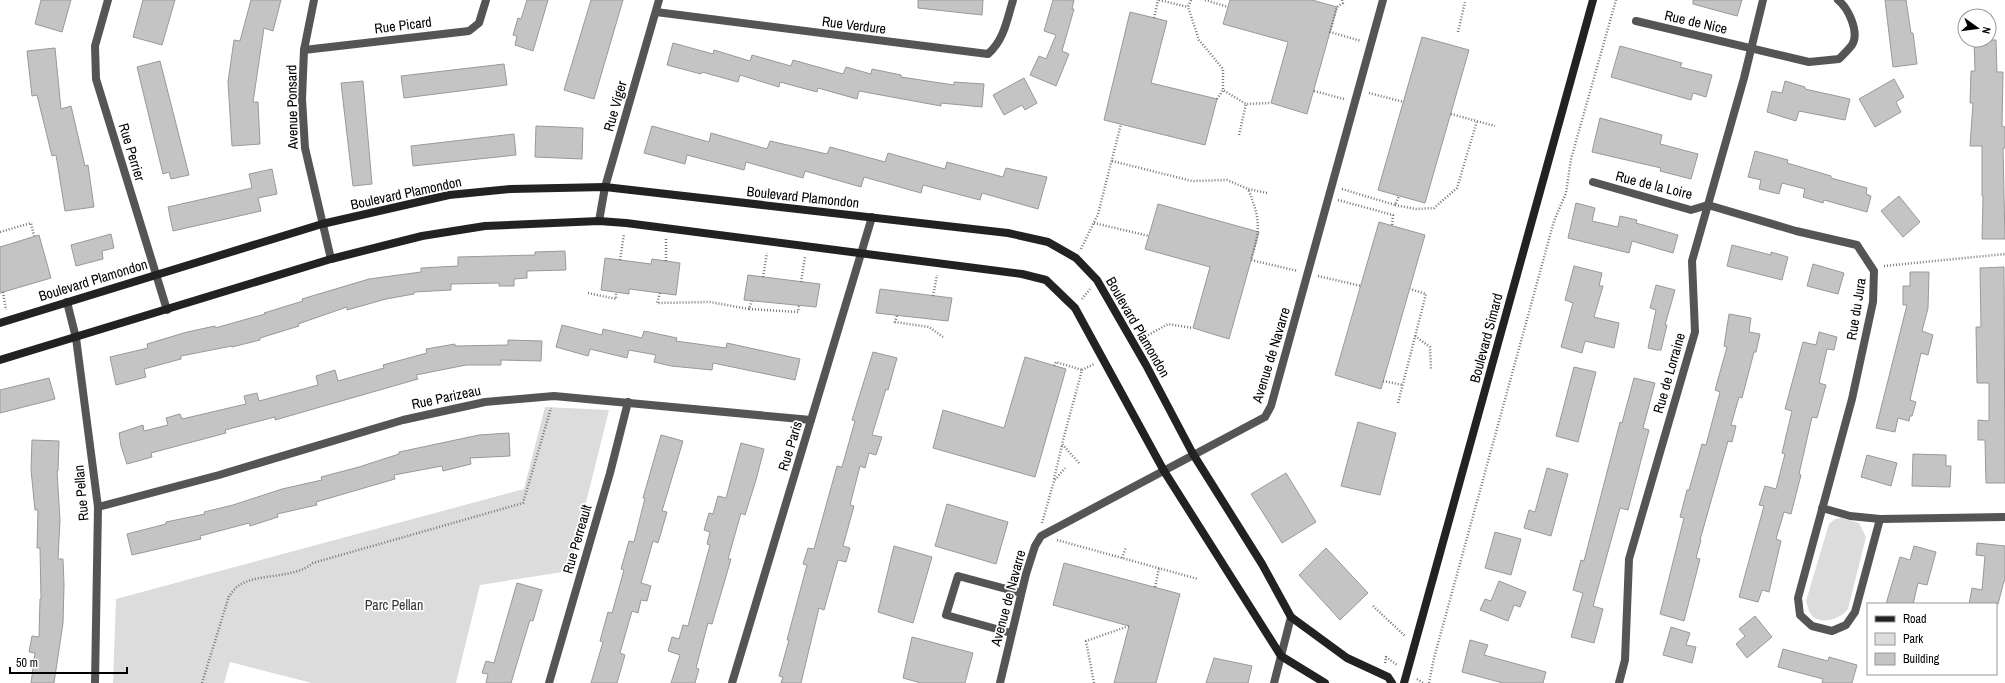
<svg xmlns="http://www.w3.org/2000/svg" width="2005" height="683" viewBox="0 0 2005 683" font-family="'Archivo Narrow',sans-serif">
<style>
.green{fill:#dcdcdc}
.building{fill:#c4c4c4;stroke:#999}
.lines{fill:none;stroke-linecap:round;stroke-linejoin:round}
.path{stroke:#777;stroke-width:2.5;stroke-dasharray:1 2;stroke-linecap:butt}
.street{stroke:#555;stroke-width:8}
.secondary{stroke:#222;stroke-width:8}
.labels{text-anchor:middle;stroke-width:3.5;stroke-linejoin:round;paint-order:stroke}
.street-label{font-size:14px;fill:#000;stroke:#fff}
.park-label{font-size:14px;fill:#333;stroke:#fff}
</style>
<rect width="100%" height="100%" fill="#fff"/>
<g class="green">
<path d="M545 407 609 410 569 571 480 585 456 683H312L230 662 224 683H113L116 599 524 489Z"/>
<path d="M1841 518 1859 523 1866 537 1848 609C1840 620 1816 627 1809 611 1808 608 1807 604 1806 601L1829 524 1835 519Z"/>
</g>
<g class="building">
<path d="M41 0H71L62 32 35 24Z"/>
<path d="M143 0H175L162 45 133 37Z"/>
<path d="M251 0H281L273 31 264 28 253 102H258L260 144 232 146 228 82 234 40 240 41Z"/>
<path d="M527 0H548L533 51 515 45 517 36 513 35 518 18 521 19Z"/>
<path d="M591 0H623L594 99 564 90Z"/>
<path d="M918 0H983L982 15 918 8Z"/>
<path d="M1053 0H1074L1072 9H1074L1062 51 1069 54 1056 86 1030 75 1039 56 1046 59 1056 35 1044 31Z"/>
<path d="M1230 0H1312L1337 7 1307 114 1271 103 1288 42 1223 24Z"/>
<path d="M1693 0H1742L1737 16 1693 4Z"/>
<path d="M1885 0H1906L1911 33H1913L1917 64 1893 67Z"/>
<path d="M1130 12 1167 21 1151 83 1217 99 1205 145 1104 120Z"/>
<path d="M1422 37 1469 50 1425 203 1378 190Z"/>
<path d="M1974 40H1996L1997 72H2003L2002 126 2005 127V148H2003L2005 239H1982L1983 196H1982V146H1970L1973 103H1970L1971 71H1975Z"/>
<path d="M673 43 713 54 714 50 750 61 752 55 791 66 793 60 843 74 846 67 871 74 872 69 901 75V77L954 85V82L984 84 982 107 941 103V106L859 91 857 99 818 88 817 92 780 82 779 87 740 75 738 82 702 72 701 74 667 65Z"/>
<path d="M1620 46 1682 63 1680 67 1712 75 1706 97 1693 93 1691 100 1611 77Z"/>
<path d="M55 48 61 109 71 106 85 166 88 165 94 207 65 211 56 155 52 156 37 95 32 96 27 51Z"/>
<path d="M160 61 189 175 171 179 169 172 163 174 137 67Z"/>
<path d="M504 64 507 85 404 98 401 76Z"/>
<path d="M1024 78 1037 103 1025 110 1022 105 1004 115 993 95Z"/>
<path d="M1894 79 1904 97 1896 102 1901 112 1875 127 1859 99Z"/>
<path d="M363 81 372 184 353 186 341 83Z"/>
<path d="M1785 81 1805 87V89L1850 99 1845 120 1799 111 1796 121 1767 112 1772 91 1782 93Z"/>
<path d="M1600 118 1662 135 1660 144 1698 154 1691 179 1660 171 1661 168 1592 152Z"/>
<path d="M536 126 583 128 582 159 535 157Z"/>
<path d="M652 126 709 142 711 133 767 149 770 141 827 154 830 147 885 162 888 153 945 169 947 162 1003 177 1006 168 1047 177 1038 209 982 193 980 200 923 185 921 193 864 177 861 187 805 171 803 178 746 162 744 170 687 155 685 164 644 153Z"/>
<path d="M514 134 516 155 413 166 411 146Z"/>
<path d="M1755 151 1788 160 1787 163 1831 176V178L1867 188 1866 194 1871 196 1867 212 1824 200 1823 203 1803 197 1805 189 1782 183 1779 194 1759 189 1761 180 1748 177Z"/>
<path d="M272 169 277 194 258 198 261 211 173 231 168 207 252 188 249 174Z"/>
<path d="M1899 196 1920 222 1903 237 1881 211Z"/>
<path d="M1576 203 1595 208 1592 221 1618 227 1620 216 1637 220 1636 223 1678 235 1673 253 1632 241 1629 253 1568 238Z"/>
<path d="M1158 204 1259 232 1229 339 1193 328 1210 267 1145 249Z"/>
<path d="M1379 222 1425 235 1381 389 1335 375Z"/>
<path d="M111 234 114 248 102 251 103 259 76 266 71 245Z"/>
<path d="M39 235 51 278 0 293V247Z"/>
<path d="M1732 245 1771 255V252L1788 257 1782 280 1727 266Z"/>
<path d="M565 251 566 270 527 271V278L514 279V286H499V283L451 284V290L414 292V294L386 299 347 310V307L298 324 299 326 260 338V340L232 347V346L181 356V359L144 369 146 377 116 385 110 357 148 348 147 344 187 332 215 326V328L265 314 264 313 303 301 302 299 369 279 421 272V268L458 266V257L535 255V252Z"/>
<path d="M605 258 651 264 652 259 680 263 676 295 629 289V294L601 290Z"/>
<path d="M1813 264 1844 273 1838 294 1807 286Z"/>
<path d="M1574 266 1602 273 1599 286H1603L1594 317 1619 323 1614 348 1585 341 1582 353 1561 347 1573 303 1565 300Z"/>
<path d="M2004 267 2005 483H1986L1985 440H1978V420L1989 421V383H1977L1976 327H1981L1980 268Z"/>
<path d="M1910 272H1929L1928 308 1922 331 1933 335 1928 355 1921 353 1910 400 1916 402 1912 416H1910L1909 421 1898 418 1895 432 1876 428 1907 305H1903V286H1910Z"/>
<path d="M748 275 820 284 816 307 744 300Z"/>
<path d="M1656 285 1675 290 1665 325H1667L1661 350H1657L1648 348 1656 310 1650 308Z"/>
<path d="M880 289 952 298 948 321 876 313Z"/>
<path d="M1729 314 1751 318 1749 332 1760 334 1756 352H1754L1742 398 1739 397 1731 425 1736 426 1732 442 1728 441 1700 540H1701L1696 558 1700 559 1684 621 1660 614 1684 518 1680 517 1687 490H1689L1702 444 1706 445 1720 392 1715 390 1727 347 1724 346Z"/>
<path d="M562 325 602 335 603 329 642 338 644 331 677 338 676 341 726 348 727 343 800 359 795 380 713 363 712 370 671 366 654 362 656 355 629 350 627 358 590 349 588 356 556 347Z"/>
<path d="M1819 332 1837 337 1834 350 1827 349 1819 383 1826 385 1817 418 1812 417 1799 474 1801 475 1791 514 1784 512 1776 539 1781 541 1769 592 1762 590 1758 602 1739 597 1764 506 1759 505 1765 486 1776 489 1785 454 1782 453 1792 411 1785 409 1803 342 1816 345Z"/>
<path d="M508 340 542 341 541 361 501 360V365H466L416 375 418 379 275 420V417L225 430 226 433 151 453 152 457 127 464 121 446 119 433 143 425 144 431 168 425 166 418 180 414 182 419 246 404 244 396 257 393 259 401 318 385 316 376 335 370 338 381 384 368 383 365 427 353 426 349 455 344V346L508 345Z"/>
<path d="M873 352 897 358 888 390 886 389 872 435 882 437 876 455 869 453 865 468 860 466 850 505 854 506 843 546 850 548 846 562 838 560 824 610 819 608 801 683H781L783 677 779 676 789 640H787L807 565 803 564 808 548 814 549 837 466 842 467 855 421 852 420Z"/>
<path d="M1025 357 1066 369 1035 477 933 448 943 410 1004 428Z"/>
<path d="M1574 367 1596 372 1578 442 1556 436Z"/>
<path d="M49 378 55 399 0 413V390Z"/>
<path d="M1634 378 1655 383 1643 428 1649 430 1628 510 1620 508 1593 606 1603 609 1594 643 1571 637 1583 593 1573 590 1581 560 1584 561 1620 422 1622 423Z"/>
<path d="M1358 422 1396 433 1380 495 1341 486Z"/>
<path d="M509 433 510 456 470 458 471 464 443 471 442 466 394 475 395 479 316 502 317 505 277 514 278 517 250 526 249 523 200 536 201 539 132 555 127 534 166 524V522L205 514 204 512 233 505 282 489 322 480 321 477 359 467 399 454V452L479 435Z"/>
<path d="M661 435 683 441 662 511 667 512 658 543 653 541 641 583 651 586 647 601 641 600 638 613 632 611 620 653 625 655 617 683H591L603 642 600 641 608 612 612 613 624 570 621 569 629 541 634 542 645 498H643Z"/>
<path d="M32 440 59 441 58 471H57L60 520 58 559H63L64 585 63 623 54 683H31L35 653 29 652 32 636 39 637 40 599H41L40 548H37L38 510H35L31 470Z"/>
<path d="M741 443 764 449 756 480 745 515 741 513 728 559H731L722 590 712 624 708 623 696 668 699 669 695 683H671L680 655 668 651 672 637 679 639 683 625 688 626 710 545 707 544 710 532 704 530 709 513 713 514 718 496 726 498Z"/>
<path d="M1913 454 1946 455V466H1951L1950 487 1912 486Z"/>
<path d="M1867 455 1897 463 1891 486 1861 477Z"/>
<path d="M1547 468 1568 474 1551 536 1524 528 1529 510 1535 512Z"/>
<path d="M1286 473 1316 522 1282 543 1251 494Z"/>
<path d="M947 504 1008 522 996 564 935 546Z"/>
<path d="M1495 532 1521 539 1511 575 1485 568Z"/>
<path d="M1977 543 2005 546V581H2004L1998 604H1969L1972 588 1982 590 1985 556 1976 555Z"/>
<path d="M894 546 932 557 913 623 878 612Z"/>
<path d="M1914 546 1936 552 1927 585 1918 583 1913 604H1886L1900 557 1910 560Z"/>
<path d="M1326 548 1368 593 1340 620 1299 575Z"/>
<path d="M1064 563 1180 594 1156 683H1114L1129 626 1053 605Z"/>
<path d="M1499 581 1526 592 1520 607 1514 605 1508 621 1480 610 1485 599 1491 601Z"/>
<path d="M517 583 542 590 533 621 530 620 511 683H486L488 674 482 673 486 661 494 663Z"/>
<path d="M1755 616 1772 637 1747 658 1736 644 1745 636 1739 629Z"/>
<path d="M1671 627 1690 633 1686 645 1696 647 1692 663 1663 655Z"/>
<path d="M912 637 973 653 965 683H921L903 678Z"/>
<path d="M1470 640 1488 645 1484 655 1546 672 1543 683H1503L1462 672Z"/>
<path d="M1783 649 1828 661 1829 657 1857 665 1852 683H1822L1823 679 1778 667Z"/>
<path d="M1214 658 1252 666 1248 683H1206Z"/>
</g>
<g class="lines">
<g class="path">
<path d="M1159 0 1188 7"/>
<path d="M1191 0 1188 7 1199 40 1223 69V90"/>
<path d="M1205 0 1228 7"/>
<path d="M1342 0 1343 3 1337 7 1330 32 1361 41"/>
<path d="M1154 18 1158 0"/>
<path d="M1458 32 1465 2"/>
<path d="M1314 91 1344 99"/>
<path d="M1369 93 1404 102"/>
<path d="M1217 99 1223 90 1246 104"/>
<path d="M1451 114 1495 126"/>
<path d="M1239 135 1246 104 1271 103"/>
<path d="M1112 161 1192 181 1227 180 1248 189"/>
<path d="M1342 189 1395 205 1399 196"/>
<path d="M1267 193 1248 189C1261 220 1260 229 1251 260L1298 271"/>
<path d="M1338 200 1393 215 1392 226"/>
<path d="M1395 205 1416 209 1434 208 1457 188 1477 121"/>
<path d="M1094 223 1149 236"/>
<path d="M0 232 31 223 34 236"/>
<path d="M1081 249 1098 214 1121 124"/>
<path d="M620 260 624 234"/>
<path d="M666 261V239"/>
<path d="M1884 266 2005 254"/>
<path d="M1318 276 1361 286"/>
<path d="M763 277 767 253"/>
<path d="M801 282 805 257"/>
<path d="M3 292 6 310"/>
<path d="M588 293 616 299V292"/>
<path d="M660 293 657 303 710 302 749 309 752 301"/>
<path d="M933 296 937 275"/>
<path d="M1082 299 1090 289"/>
<path d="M749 309 798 312 799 306"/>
<path d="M897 316 895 322 929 327 943 337"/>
<path d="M1415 336 1430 347 1431 370"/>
<path d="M1143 338 1168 324 1193 328"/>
<path d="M1054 366 1056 362 1082 370"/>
<path d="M1383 381 1403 385"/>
<path d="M1398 403 1426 294 1410 289"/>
<path d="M1079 463 1062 444 1082 370 1094 364"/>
<path d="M1054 479 1062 445"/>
<path d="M1042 523 1054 481 1065 468"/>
<path d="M1057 540 1198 579"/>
<path d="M1122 558 1126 547"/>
<path d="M1155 587 1159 568"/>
<path d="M1373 606 1405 636"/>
<path d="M1385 663 1386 657 1397 665"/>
<path d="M1417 679 1423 683"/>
<path d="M202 683 229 596C232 593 235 588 238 586 259 572 292 580 313 563L523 503 551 408"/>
<path d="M1094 683 1086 641 1129 626"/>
<path d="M1429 683 1434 658 1554 221 1566 193 1571 159 1616 0"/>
</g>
<g class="street">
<path d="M108 0 95 46 96 79 167 310"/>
<path d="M314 0 304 50 302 99 305 148 331 259"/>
<path d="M656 12 988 54C1004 40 1007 20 1013 0"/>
<path d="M1636 21 1809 62 1839 59C1843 55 1848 50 1852 45 1860 32 1848 8 1838 0"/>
<path d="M304 50 469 31 479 23 486 0"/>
<path d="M1593 182 1691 210 1708 205 1796 231 1857 245 1874 271 1873 302 1852 399 1798 598 1800 615 1812 626 1832 631 1846 625 1855 612 1880 519"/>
<path d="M599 221 605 187 659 0"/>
<path d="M67 302 76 338 98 507 95 683"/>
<path d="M98 507 219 475 403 420 485 402 554 396 811 420"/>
<path d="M1822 508 1850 516 1880 519 2005 517"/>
<path d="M1011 633 946 615 958 576 1021 593"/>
<path d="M549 683 610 473 628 402"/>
<path d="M732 683 872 217"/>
<path d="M1000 683 1026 574 1035 546 1041 536 1265 417 1271 406 1383 0"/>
<path d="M1274 683 1291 617"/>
<path d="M1619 683 1625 660 1629 559 1695 332 1692 261 1744 78 1763 0"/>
</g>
<g class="secondary">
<path d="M0 323 322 224 449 195 511 189 605 187 1008 233 1048 242 1076 258 1097 280 1146 365 1193 454 1262 564 1291 617 1347 658 1388 677 1392 683"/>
<path d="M0 360 331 259 422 236 485 226 599 221 626 223 1022 274 1046 280 1075 308 1164 471 1281 656 1325 683"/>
<path d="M1404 683 1593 0"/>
</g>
</g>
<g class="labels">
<g class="street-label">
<text transform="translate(1696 22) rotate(13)" y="5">Rue de Nice</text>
<text transform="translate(403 25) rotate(-7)" y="5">Rue Picard</text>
<text transform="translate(854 25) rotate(7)" y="5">Rue Verdure</text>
<text transform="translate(615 106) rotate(-74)" y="5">Rue Viger</text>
<text transform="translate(292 107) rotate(-91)" y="5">Avenue Ponsard</text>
<text transform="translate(132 152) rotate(73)" y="5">Rue Perrier</text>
<text transform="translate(1654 185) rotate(14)" y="5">Rue de la Loire</text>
<text transform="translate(406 193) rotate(-12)" y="5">Boulevard Plamondon</text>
<text transform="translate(803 197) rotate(6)" y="5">Boulevard Plamondon</text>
<text transform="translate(93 280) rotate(-17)" y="5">Boulevard Plamondon</text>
<text transform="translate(1856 309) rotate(-81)" y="5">Rue du Jura</text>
<text transform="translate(1138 327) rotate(60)" y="5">Boulevard Plamondon</text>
<text transform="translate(1486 338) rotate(-75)" y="5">Boulevard Simard</text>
<text transform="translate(1271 355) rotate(-73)" y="5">Avenue de Navarre</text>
<text transform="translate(1669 373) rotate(-74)" y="5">Rue de Lorraine</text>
<text transform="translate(446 397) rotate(-12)" y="5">Rue Parizeau</text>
<text transform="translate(790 446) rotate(-73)" y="5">Rue Paris</text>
<text transform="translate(81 493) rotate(-95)" y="5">Rue Pellan</text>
<text transform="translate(577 539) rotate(-74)" y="5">Rue Perreault</text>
<text transform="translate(1008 598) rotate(-75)" y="5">Avenue de Navarre</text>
</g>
<g class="park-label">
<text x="394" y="610">Parc Pellan</text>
</g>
</g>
<rect x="1867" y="603" width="130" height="72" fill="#ffffff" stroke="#999999"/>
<rect x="1875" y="616" width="20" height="6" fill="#222222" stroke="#999999"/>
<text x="1903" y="623" font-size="12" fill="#000000">Road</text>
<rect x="1875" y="633" width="20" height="12" fill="#dcdcdc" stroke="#999999"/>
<text x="1903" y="643" font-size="12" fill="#000000">Park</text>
<rect x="1875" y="653" width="20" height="12" fill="#c4c4c4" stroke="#999999"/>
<text x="1903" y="663" font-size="12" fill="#000000">Building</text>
<g transform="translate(1977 28) rotate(104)"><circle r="19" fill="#ffffff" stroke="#999999"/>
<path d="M0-3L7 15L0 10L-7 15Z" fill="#000000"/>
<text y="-6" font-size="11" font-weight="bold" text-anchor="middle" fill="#000000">N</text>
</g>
<path d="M10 667v6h117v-6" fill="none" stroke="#000000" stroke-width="2"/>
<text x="16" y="667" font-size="12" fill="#000000" stroke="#ffffff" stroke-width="3" paint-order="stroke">50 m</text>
</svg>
